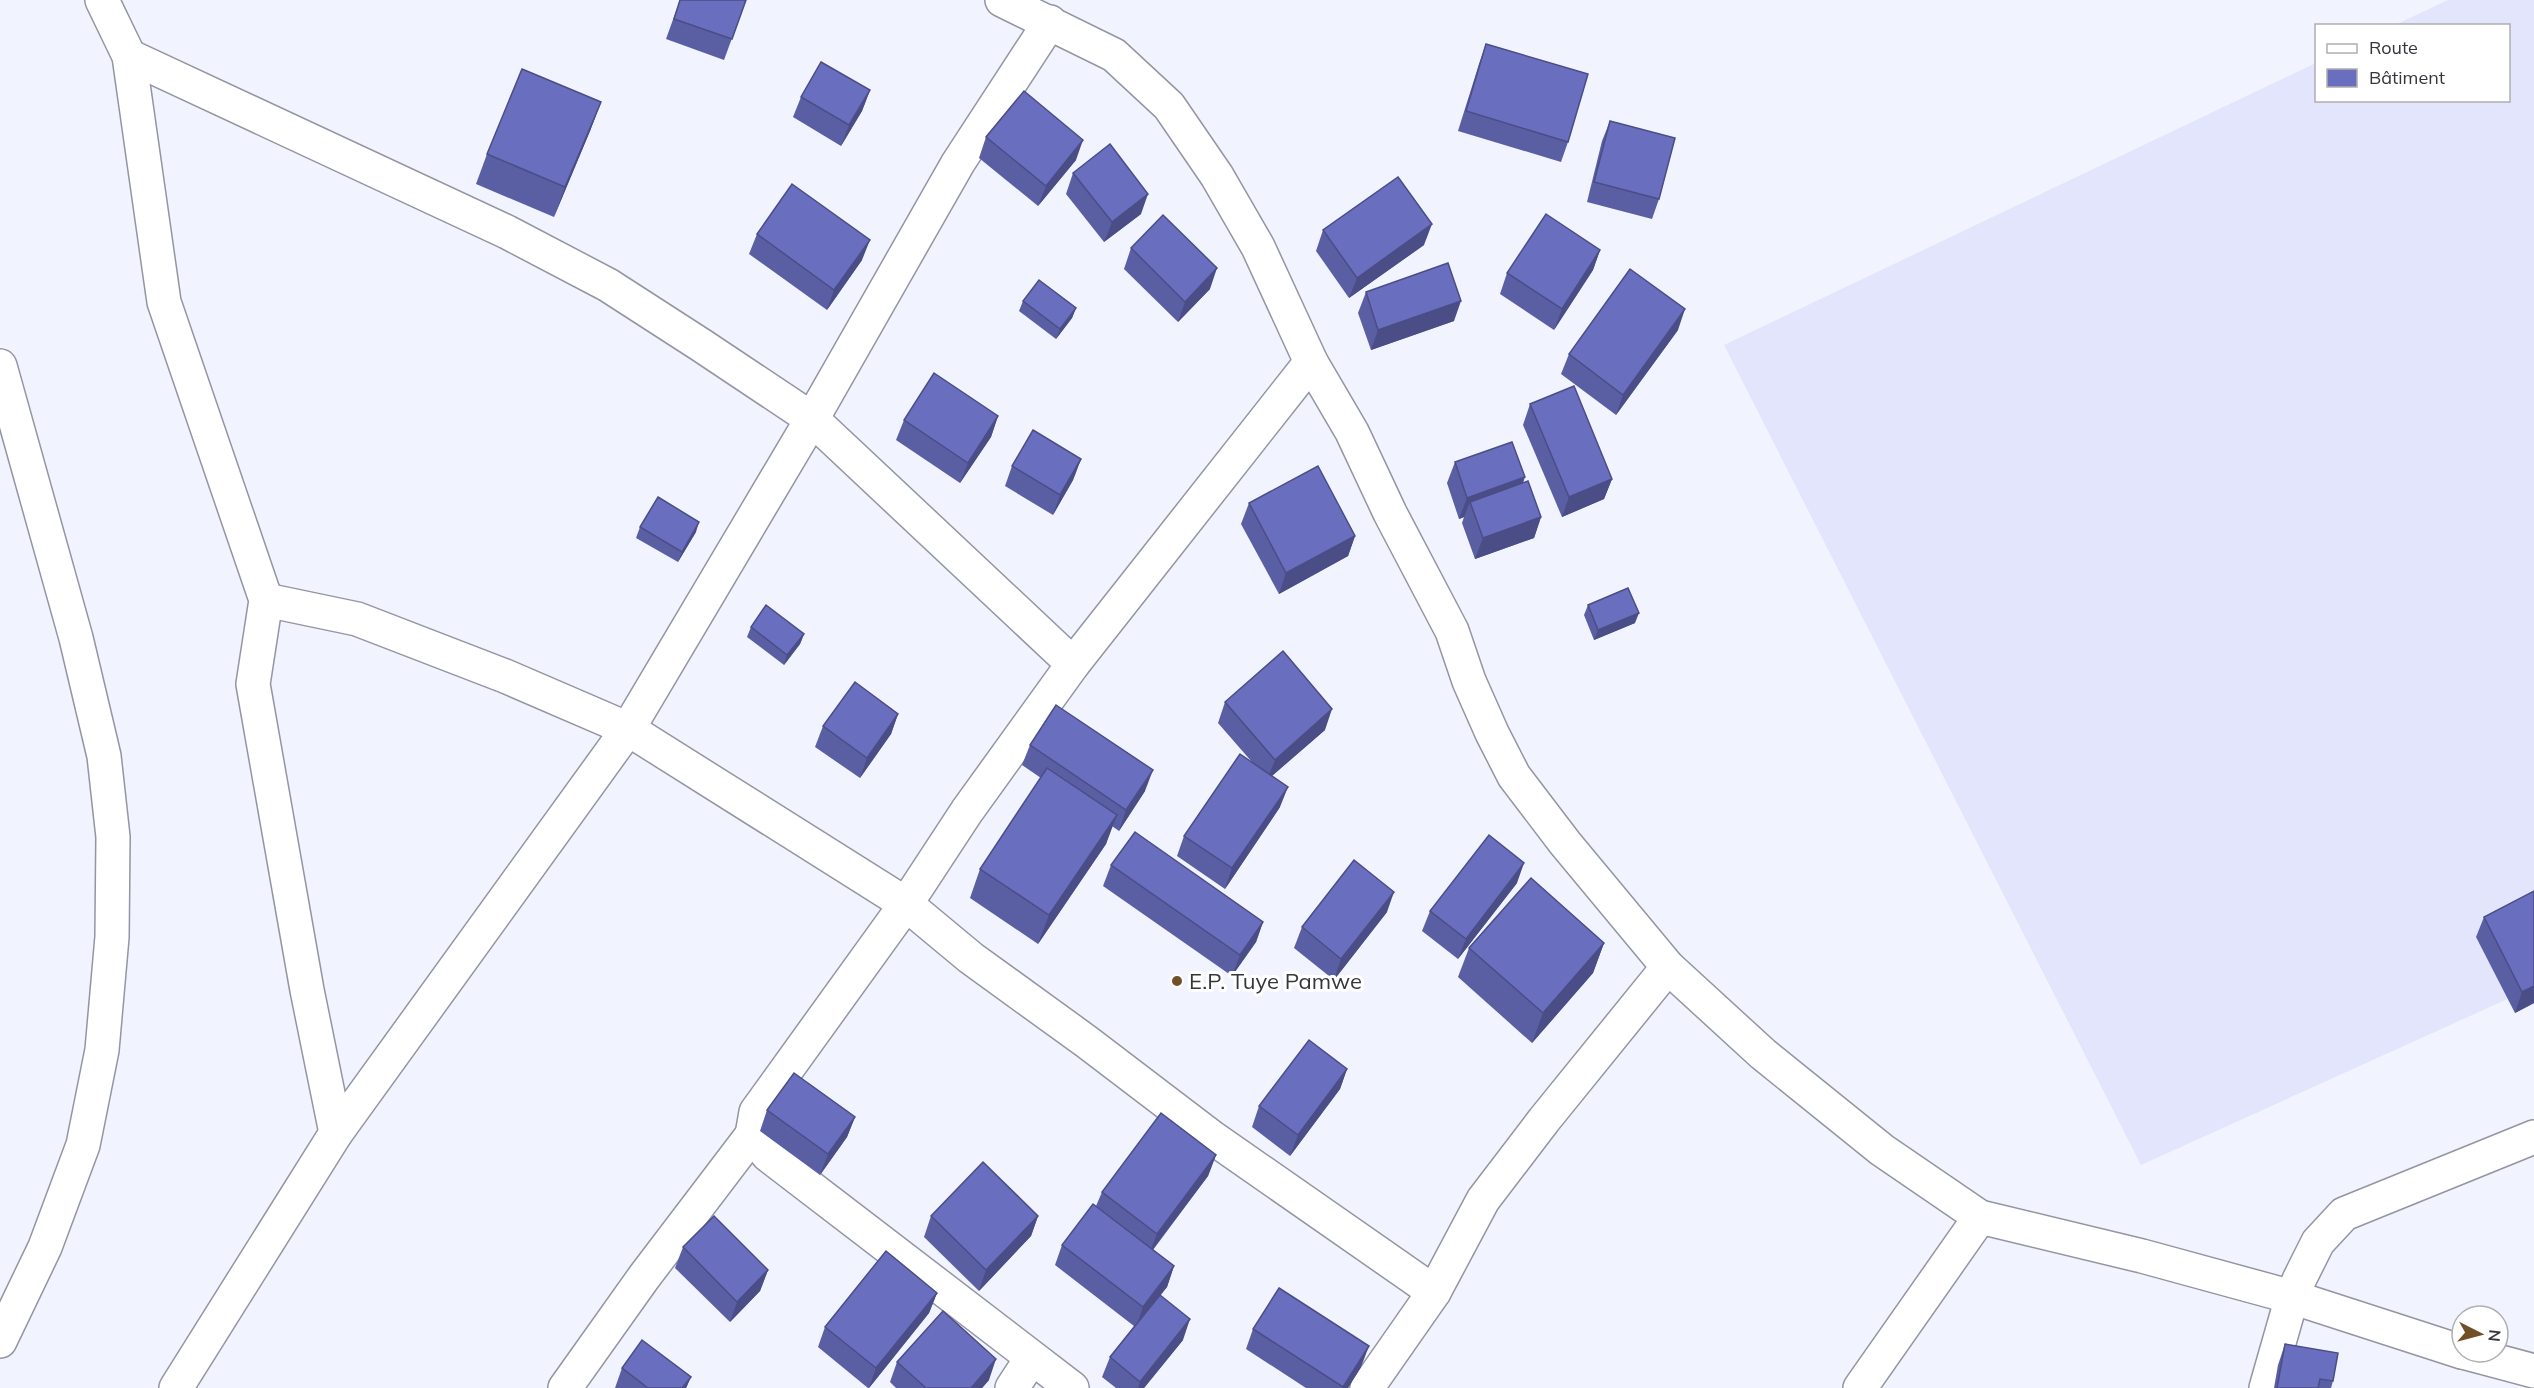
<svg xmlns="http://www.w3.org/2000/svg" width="2534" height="1388" viewBox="0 0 2534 1388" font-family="Mulish,sans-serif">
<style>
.built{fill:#e2e5fb}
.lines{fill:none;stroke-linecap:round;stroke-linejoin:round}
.street-casing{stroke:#9395a3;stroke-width:36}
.street{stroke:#fff;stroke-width:33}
.wall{fill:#5a5fa4}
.shaded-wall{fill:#4a4d86}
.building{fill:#696ebf;stroke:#4a4d86;stroke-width:1.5}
.poi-dot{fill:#714f27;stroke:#fff;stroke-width:2}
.labels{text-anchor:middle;stroke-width:6;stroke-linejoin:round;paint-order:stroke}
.poi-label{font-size:22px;fill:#35363b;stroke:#fff;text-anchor:start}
</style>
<rect width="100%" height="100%" fill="#f1f3ff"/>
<path class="built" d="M2448 0H2534V987L2141 1165 1724 345 2316 63V100H2508V26L2395 25Z"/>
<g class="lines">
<defs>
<g id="street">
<path d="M102 0 129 56 164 302 266 600 253 684 307 990 336 1133"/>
<path d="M1002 0 1114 55 1169 106 1217 176 1258 247 1311 362 1352 432 1390 513 1452 631 1469 681 1492 733 1514 776 1565 843 1668 967 1763 1054 1882 1150 1980 1217 2142 1256 2292 1297 2462 1352"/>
<path d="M129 56 507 232 608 285 701 345 812 419 1073 664"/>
<path d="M0 366 76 638 104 756 113 837 112 937 102 1050 83 1145 45 1247 0 1341"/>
<path d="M266 600 357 619 505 676 628 729 906 904 971 958 1087 1042 1213 1138 1434 1292"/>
<path d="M2463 1352 2534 1371"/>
<path d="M176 1388 336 1133 628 729 812 419 958 163 1050 22"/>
<path d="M565 1388 644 1277 752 1135"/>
<path d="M1012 1388 1031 1359"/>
<path d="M1072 1388 768 1155 752 1135 756 1112 906 904 967 811 1073 664 1311 362"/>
<path d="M1367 1388 1434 1292 1483 1200 1544 1120 1668 967"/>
<path d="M1860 1388 1980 1217"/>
<path d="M2266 1388 2292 1297 2299 1280 2318 1242 2344 1214 2534 1137"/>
</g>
</defs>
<use href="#street" class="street-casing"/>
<use href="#street" class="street"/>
</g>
<g class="wall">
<path d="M680 0H746L724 60 666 39Z"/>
<path d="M1486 44 1568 142 1561 162 1458 131 1479 64Z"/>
<path d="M870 90 862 111 841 146 793 117 801 97Z"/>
<path d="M601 102 590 131 554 217 476 184 487 154Z"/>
<path d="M1610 121 1659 199 1652 219 1587 202 1602 141Z"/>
<path d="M986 137 1076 160 1038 206 979 158Z"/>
<path d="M1073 173 1141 214 1104 242 1066 194Z"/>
<path d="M1323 230 1424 245 1349 298 1316 251Z"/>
<path d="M757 234 862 260 827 310 749 254Z"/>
<path d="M1131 248 1210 289 1178 322 1124 269Z"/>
<path d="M1600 250 1593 270 1554 330 1500 294 1507 273Z"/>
<path d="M1366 292 1454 321 1371 350 1358 313Z"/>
<path d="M1023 301 1076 308 1072 318 1056 339 1019 311Z"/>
<path d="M1678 330 1616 415 1561 374 1569 354Z"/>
<path d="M1530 404 1612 479 1604 499 1562 517 1523 425Z"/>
<path d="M998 416 991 437 960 483 896 440 904 420Z"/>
<path d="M1081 459 1073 480 1053 515 1005 486 1012 466Z"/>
<path d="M1455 462 1523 483 1541 517 1534 538 1475 559 1462 523 1464 517 1459 519 1447 483Z"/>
<path d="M1249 503 1355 536 1348 556 1279 594 1241 524Z"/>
<path d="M640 527 696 532 678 562 636 538Z"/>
<path d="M1588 605 1635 623 1594 640 1584 615Z"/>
<path d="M751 627 804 634 800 644 784 665 747 637Z"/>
<path d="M1225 702 1325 730 1272 776 1280 807 1225 889 1177 856 1184 836 1252 762 1218 723Z"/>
<path d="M898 714 891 734 860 778 815 747 823 726Z"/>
<path d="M1030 745 1145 791 1119 831 1112 826 1106 844 1038 944 970 898 980 869 1041 778 1022 765Z"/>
<path d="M1111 865 1263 922 1256 942 1232 976 1103 886Z"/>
<path d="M1517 883 1458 959 1422 931 1430 911Z"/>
<path d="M1387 912 1334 980 1294 948 1302 927Z"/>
<path d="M2484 917 2534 1003 2515 1013 2476 937Z"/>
<path d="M1604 943 1593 973 1532 1043 1458 977 1469 948Z"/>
<path d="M1347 1069 1340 1089 1290 1156 1252 1127 1259 1106Z"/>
<path d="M767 1110 855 1117 847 1137 820 1175 760 1131Z"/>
<path d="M1216 1155 1208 1176 1153 1250 1174 1266 1167 1287 1160 1295 1183 1340 1144 1388H1116L1102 1377 1110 1357 1134 1326 1055 1265 1062 1245 1096 1206 1102 1192Z"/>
<path d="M931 1216H1038L1031 1236 979 1291 924 1237Z"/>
<path d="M683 1247 768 1270 760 1291 730 1322 675 1268Z"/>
<path d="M937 1293 929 1313 869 1388H868L818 1347 825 1327Z"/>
<path d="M1253 1329 1361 1367 1348 1388H1306L1246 1349Z"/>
<path d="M2285 1344 2333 1381 2331 1388H2274L2278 1365Z"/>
<path d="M897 1362 989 1380 982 1388H896L890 1382Z"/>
<path d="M622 1368 691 1377 686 1388H615Z"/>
</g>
<g class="shaded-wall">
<path d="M870 90 862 111 841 146 849 125Z"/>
<path d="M601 102 590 131 554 217 565 187Z"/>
<path d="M1083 140 1076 160 1038 206 1046 186Z"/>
<path d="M1148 194 1141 214 1104 242 1112 222Z"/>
<path d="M1432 224 1424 245 1349 298 1357 278Z"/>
<path d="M870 240 862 260 827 310 834 290Z"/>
<path d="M1600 250 1593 270 1554 330 1562 309Z"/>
<path d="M1217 268 1210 289 1178 322 1185 302Z"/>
<path d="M1461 301 1454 321 1371 350 1378 330Z"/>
<path d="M1076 308 1072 318 1056 339 1060 329Z"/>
<path d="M1685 309 1678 330 1616 415 1623 395Z"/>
<path d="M998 416 991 437 960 483 968 463Z"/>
<path d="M1081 459 1073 480 1053 515 1060 495Z"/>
<path d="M1525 477 1518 498 1470 502 1464 517 1459 519 1467 498Z"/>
<path d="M1612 479 1604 499 1562 517 1569 497Z"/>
<path d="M1541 517 1534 538 1475 559 1483 538Z"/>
<path d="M699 522 696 532 678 562 682 552Z"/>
<path d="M1355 536 1348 556 1279 594 1286 573Z"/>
<path d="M1639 613 1635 623 1594 640 1598 630Z"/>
<path d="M804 634 800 644 784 665 787 655Z"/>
<path d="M1332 709 1325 730 1267 780 1275 760Z"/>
<path d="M898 714 891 734 860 778 867 758Z"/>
<path d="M1153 770 1145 791 1119 831 1126 810Z"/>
<path d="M1288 787 1280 807 1225 889 1232 868Z"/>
<path d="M1117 815 1106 844 1038 944 1049 915Z"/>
<path d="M1524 863 1517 883 1458 959 1466 939Z"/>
<path d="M1394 892 1387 912 1334 980 1341 959Z"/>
<path d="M1263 922 1256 942 1232 976 1240 955Z"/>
<path d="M1604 943 1593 973 1532 1043 1543 1013Z"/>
<path d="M2534 986V1003L2515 1013 2522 992Z"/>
<path d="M1347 1069 1340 1089 1290 1156 1298 1135Z"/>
<path d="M855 1117 847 1137 820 1175 828 1154Z"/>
<path d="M1216 1155 1208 1176 1149 1254 1157 1234Z"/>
<path d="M1038 1216 1031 1236 979 1291 986 1270Z"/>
<path d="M1174 1266 1167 1287 1136 1327 1143 1307Z"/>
<path d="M768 1270 760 1291 730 1322 737 1302Z"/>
<path d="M937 1293 929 1313 869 1388 876 1368Z"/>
<path d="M1190 1319 1183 1340 1144 1388H1138L1140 1382Z"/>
<path d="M1369 1346 1361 1367 1348 1388H1342Z"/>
<path d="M996 1359 989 1380 982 1388H971Z"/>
<path d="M691 1377 686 1388H682Z"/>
</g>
<g class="building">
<path d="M680 0H746L732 39 674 19Z"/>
<path d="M1486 44 1588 74 1568 142 1466 111Z"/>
<path d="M821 62 870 90 849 125 801 97Z"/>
<path d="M522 69 601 102 565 187 487 154Z"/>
<path d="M1024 91 1083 140 1046 186 986 137Z"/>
<path d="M1610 121 1675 138 1659 199 1594 182Z"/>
<path d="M1110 144 1148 194 1112 222 1073 173Z"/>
<path d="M1398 177 1432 224 1357 278 1323 230Z"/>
<path d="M792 184 870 240 834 290 757 234Z"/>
<path d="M1546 214 1600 250 1562 309 1507 273Z"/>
<path d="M1163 215 1217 268 1185 302 1131 248Z"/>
<path d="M1448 263 1461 301 1378 330 1366 292Z"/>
<path d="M1630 269 1685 309 1623 395 1569 354Z"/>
<path d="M1039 280 1076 308 1060 329 1023 301Z"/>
<path d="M934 373 998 416 968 463 904 420Z"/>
<path d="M1574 386 1612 479 1569 497 1530 404Z"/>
<path d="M1033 430 1081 459 1060 495 1012 466Z"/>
<path d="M1512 442 1525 477 1467 498 1455 462Z"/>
<path d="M1318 466 1355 536 1286 573 1249 503Z"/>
<path d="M1528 481 1541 517 1483 538 1470 502Z"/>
<path d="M658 497 699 522 682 552 640 527Z"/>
<path d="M1628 588 1639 613 1598 630 1588 605Z"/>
<path d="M766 605 804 634 787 655 751 627Z"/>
<path d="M1283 651 1332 709 1275 760 1225 702Z"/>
<path d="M855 682 898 714 867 758 823 726Z"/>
<path d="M1056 705 1153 770 1126 810 1030 745Z"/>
<path d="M1240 754 1288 787 1232 868 1184 836Z"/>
<path d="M1047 768 1117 815 1049 915 980 869Z"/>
<path d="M1135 832 1263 922 1240 955 1111 865Z"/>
<path d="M1489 835 1524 863 1466 939 1430 911Z"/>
<path d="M1354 860 1394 892 1341 959 1302 927Z"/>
<path d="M1531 878 1604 943 1543 1013 1469 948Z"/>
<path d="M2534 891V986L2522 992 2484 917Z"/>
<path d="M1309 1040 1347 1069 1298 1135 1259 1106Z"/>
<path d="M794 1073 855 1117 828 1154 767 1110Z"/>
<path d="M1161 1113 1216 1155 1157 1234 1102 1192Z"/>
<path d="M983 1162 1038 1216 986 1270 931 1216Z"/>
<path d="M1093 1204 1174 1266 1143 1307 1062 1245Z"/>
<path d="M714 1216 768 1270 737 1302 683 1247Z"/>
<path d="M886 1251 937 1293 876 1368 825 1327Z"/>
<path d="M1279 1288 1369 1346 1343 1387 1253 1329Z"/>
<path d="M1160 1295 1190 1319 1140 1382 1110 1357Z"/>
<path d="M943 1311 996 1359 971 1388H926L897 1362Z"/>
<path d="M642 1340 691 1377 682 1388H648L622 1368Z"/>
<path d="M2285 1344 2338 1353 2333 1381 2320 1379 2318 1388H2277Z"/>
</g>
<circle class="poi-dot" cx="1177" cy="981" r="6"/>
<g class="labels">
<g class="poi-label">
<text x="1189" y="989">E.P. Tuye Pamwe</text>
</g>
</g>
<rect x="2315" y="24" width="195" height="78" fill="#ffffff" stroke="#aeafb1" stroke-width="1.5"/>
<rect x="2327" y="44" width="30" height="9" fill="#ffffff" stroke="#aeafb1" stroke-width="1.5"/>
<text x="2369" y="54" font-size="18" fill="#35363b">Route</text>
<rect x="2327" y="69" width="30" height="18" fill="#696ebf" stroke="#aeafb1" stroke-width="1.5"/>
<text x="2369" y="84" font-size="18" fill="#35363b">Bâtiment</text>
<g transform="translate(2480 1334) rotate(96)"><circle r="28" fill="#ffffff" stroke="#aeafb1" stroke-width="1.5"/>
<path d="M0-4.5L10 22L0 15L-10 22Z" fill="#714f27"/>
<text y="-9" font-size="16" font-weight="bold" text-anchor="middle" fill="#35363b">N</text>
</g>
</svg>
